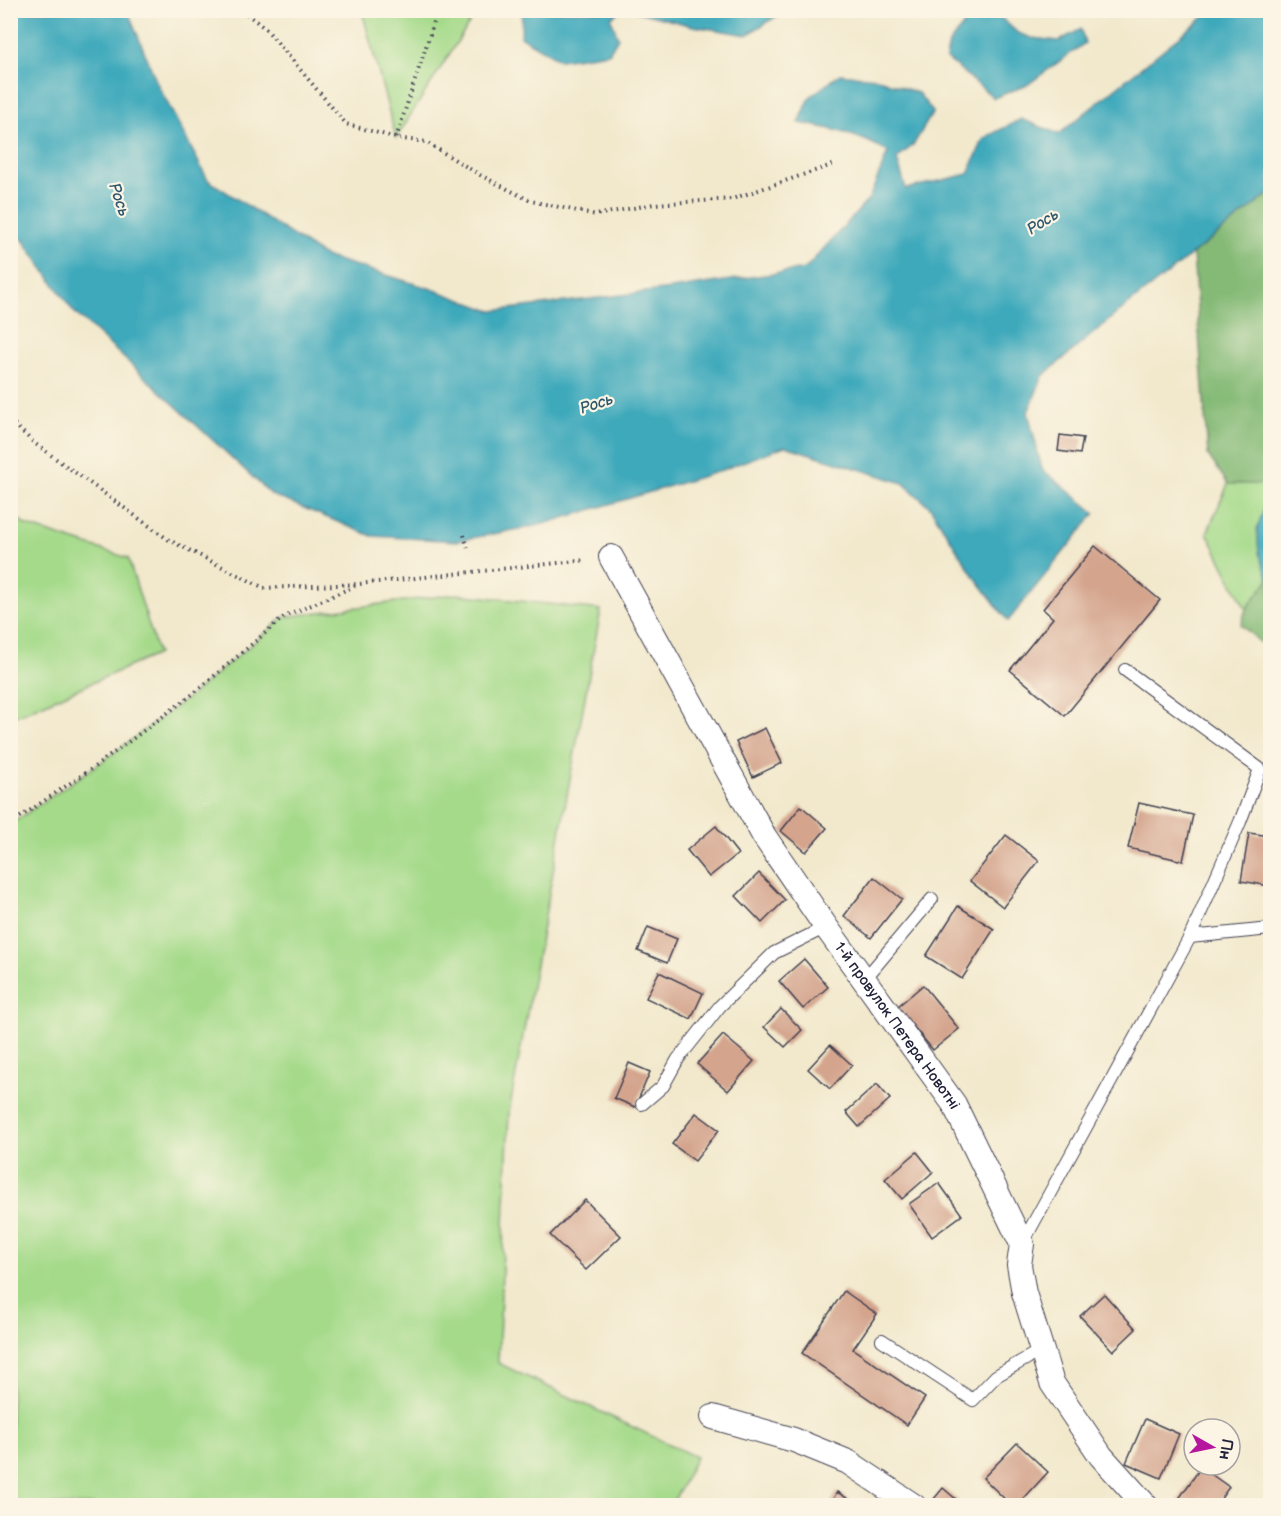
<svg xmlns="http://www.w3.org/2000/svg" width="1281" height="1516" viewBox="0 0 1281 1516" font-family="'Balsamiq Sans',sans-serif">
<style>
.green{fill:#a5da8a;stroke:#647e62;stroke-width:1.5}
.forest{fill:#84ba76;stroke:#536e58;stroke-width:1.5}
.water{fill:#3ca9bb;stroke:#2f667b;stroke-width:1.5}
.building{fill:#d4a48d}
.lines{fill:none;stroke-linecap:round;stroke-linejoin:round}
.service-casing{stroke:#414051;stroke-width:14}
.minor-casing{stroke:#414051;stroke-width:26}
.path{stroke:#414051;stroke-width:4;stroke-dasharray:1.5 4.5;stroke-linecap:butt}
.service{stroke:#fff;stroke-width:12}
.minor{stroke:#fff;stroke-width:24}
.labels{text-anchor:middle;stroke-width:4.5;stroke-linejoin:round;paint-order:stroke}
.street-label{font-size:15px;fill:#22223b;stroke:#fcf5e5}
.water-label{font-size:16px;font-style:italic;fill:#2c586e;stroke:#fcf5e5}
</style>
<rect width="100%" height="100%" fill="#fcf5e5"/>
<filter id="ink" filterUnits="userSpaceOnUse"><feTurbulence type="fractalNoise" baseFrequency=".0167" numOctaves="2"/><feDisplacementMap in="SourceGraphic" scale="12" xChannelSelector="R" yChannelSelector="G"/><feConvolveMatrix kernelMatrix="1 2 1 2 8 2 1 2 1" color-interpolation-filters="sRGB"/></filter>
<filter id="wash" filterUnits="userSpaceOnUse"><feTurbulence type="fractalNoise" baseFrequency=".008" numOctaves="4" result="noise"/><feDisplacementMap in="SourceGraphic" scale="24" xChannelSelector="R" yChannelSelector="G"/><feGaussianBlur stdDeviation="1.35" result="paint"/><feColorMatrix in="noise" values="0 0 0 0 0 0 0 0 0 0 0 0 0 0 0 0 0 1.4 0 .05"/><feComposite in="paint" operator="in"/></filter>
<g filter="url(#wash)">
<rect width="100%" height="100%" fill="#f2e9cd"/>
<g class="green">
<path d="M362 11H477L396 138Z"/>
<path d="M1270 460V610L1246 609 1207 533 1228 484Z"/>
<path d="M11 511 25 525 128 558 158 654 11 718Z"/>
<path d="M456 594 601 610 509 1112 498 1363 696 1457 672 1505H11V824L100 763 193 694 284 617Z"/>
</g>
<g class="forest">
<path d="M1268 195 1270 197V484H1228L1208 455 1193 254Z"/>
<path d="M1269 579 1270 580V651L1241 625 1246 609Z"/>
</g>
<g class="water">
<path d="M10 11H128L157 83 208 180 324 256 432 289 492 311 671 289 805 269 869 199 888 152C861 135 830 128 799 123L810 97 840 74 876 78 918 93 933 112 914 144 897 159 906 189 968 174 984 138 1021 119 1059 134 1211 11H1270V193L1115 315 1043 376 1028 412 1042 469 1095 513 1008 621 971 572 930 507 903 483 785 446 714 473 540 525 457 541 372 536 272 495 73 311 11 223Z"/>
<path d="M522 11H620L611 18 618 38 609 53 560 60 521 37Z"/>
<path d="M634 11H785L747 35 693 26Z"/>
<path d="M1000 17 1018 33 1032 38 1059 41 1081 29 1085 43 1027 85 994 98 946 58 949 43 966 22Z"/>
<path d="M1270 491V580L1269 579 1259 553 1257 529Z"/>
</g>
<g id="blocks">
<g class="building">
<path d="M1060 435 1083 438 1080 454 1058 451Z"/>
<path d="M1095 546 1160 600 1065 716 1010 670 1053 618 1043 609Z"/>
<path d="M765 728 782 763 753 777 736 742Z"/>
<path d="M1139 803 1193 815 1183 861 1128 848Z"/>
<path d="M801 806 827 828 806 852 781 831Z"/>
<path d="M716 826 738 854 709 877 687 850Z"/>
<path d="M1249 833 1270 836V886L1241 881Z"/>
<path d="M1006 835 1039 861 1003 907 970 881Z"/>
<path d="M759 873 785 900 762 923 736 896Z"/>
<path d="M874 877 902 899 871 938 844 916Z"/>
<path d="M958 906 994 929 962 979 926 956Z"/>
<path d="M648 927 677 939 667 963 638 951Z"/>
<path d="M804 959 828 987 803 1009 779 981Z"/>
<path d="M659 972 703 993 691 1019 646 998Z"/>
<path d="M923 985 959 1029 933 1050 897 1007Z"/>
<path d="M781 1009 802 1030 785 1047 764 1027Z"/>
<path d="M723 1035 754 1061 728 1091 697 1064Z"/>
<path d="M830 1045 852 1065 830 1089 808 1069Z"/>
<path d="M629 1063 650 1072 635 1107 614 1098Z"/>
<path d="M877 1084 890 1099 859 1127 846 1112Z"/>
<path d="M696 1113 719 1130 695 1161 672 1144Z"/>
<path d="M917 1152 933 1172 902 1199 885 1179Z"/>
<path d="M939 1183 962 1215 932 1237 909 1204Z"/>
<path d="M585 1200 621 1236 586 1270 550 1235Z"/>
<path d="M844 1291 877 1314 853 1349 925 1398 907 1425 802 1353Z"/>
<path d="M1104 1294 1136 1329 1113 1351 1080 1316Z"/>
<path d="M1145 1419 1179 1434 1161 1478 1126 1463Z"/>
<path d="M1017 1443 1048 1472 1017 1506H1012L983 1478Z"/>
<path d="M1201 1467 1229 1487 1216 1506H1186L1178 1500Z"/>
<path d="M943 1488 964 1506H928Z"/>
<path d="M837 1492 860 1506H829Z"/>
</g>
</g>
</g>
<g filter="url(#ink)">
<use href="#blocks" fill-opacity="0" stroke="#414051" stroke-width="1.5"/>
<g class="lines">
<defs>
<g id="service">
<path d="M1190 937 1270 929"/>
<path d="M864 980 932 899"/>
<path d="M642 1104 663 1086 678 1059 720 1006 774 953 826 927"/>
<path d="M1022 1244 1190 937 1240 822 1260 769 1125 670"/>
<path d="M882 1340 973 1400 996 1376 1043 1349"/>
</g>
<g id="minor">
<path id="s1" d="M611 557 764 836 826 927 954 1104 1022 1244 1019 1265 1024 1293 1052 1383 1101 1456 1146 1506"/>
<path d="M713 1417 794 1440 848 1462 914 1506"/>
</g>
</defs>
<use href="#service" class="service-casing"/>
<use href="#minor" class="minor-casing"/>
<g class="path">
<path d="M242 10 266 29 346 124 396 138 426 142 480 175 531 201 596 215 654 204 732 199 835 164"/>
<path d="M396 138 438 10"/>
<path d="M10 420 34 443 169 540 264 588 359 584 586 560"/>
<path d="M464 535 468 549"/>
<path d="M10 824 100 763 193 694 284 617 355 586"/>
</g>
<use href="#service" class="service"/>
<use href="#minor" class="minor"/>
</g>
</g>
<g class="labels">
<g class="street-label">
<text dy="5" stroke="none"><textPath href="#s1" startOffset="550">1-й провулок Петера Новотні</textPath></text>
</g>
<g class="water-label">
<text transform="translate(120 199) rotate(71)" y="6">Рось</text>
<text transform="translate(1042 221) rotate(-32)" y="6">Рось</text>
<text transform="translate(596 403) rotate(-18)" y="6">Рось</text>
</g>
</g>
<rect width="1281" height="1516" fill="none" stroke="#fcf5e5" stroke-width="36"/>
<g transform="translate(1212 1447) rotate(99)"><circle r="28" fill="#fcf5e5" stroke="#a5a1a1" stroke-width="1.5"/>
<path d="M0-4.5L10 22L0 15L-10 22Z" fill="#b5179e"/>
<text y="-9" font-size="16" font-weight="bold" text-anchor="middle" fill="#22223b">Пн</text>
</g>
</svg>
